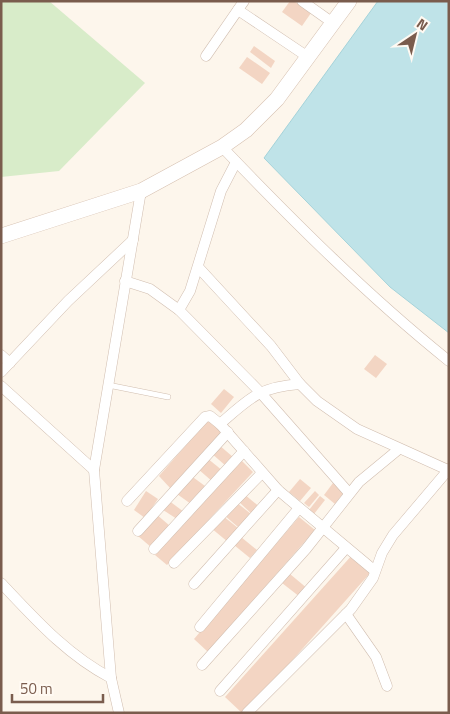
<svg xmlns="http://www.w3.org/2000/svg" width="450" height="714" viewBox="0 0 450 714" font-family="'Titillium Web',sans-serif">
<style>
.green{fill:#d8ecc9}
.water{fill:#bfe3e8;stroke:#a5d3da}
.building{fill:#f3d5c3}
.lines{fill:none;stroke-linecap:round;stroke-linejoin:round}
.lane-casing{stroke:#d1beb0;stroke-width:6}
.street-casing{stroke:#d1beb0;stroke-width:11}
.secondary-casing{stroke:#d6c0b0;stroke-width:16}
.lane{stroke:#fff;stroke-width:5}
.street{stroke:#fff;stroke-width:10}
.secondary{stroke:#fff;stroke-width:15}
</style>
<rect width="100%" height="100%" fill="#fdf6ec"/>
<path class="green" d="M1 1H49L145 83 59 171 1 177Z"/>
<path class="water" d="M378 1H449V333L390 287 264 158Z"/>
<g class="building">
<path d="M290 1H294L311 13 302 26 282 12Z"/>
<path d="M254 46 275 61 271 68 250 52Z"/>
<path d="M247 57 270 73 262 84 239 68Z"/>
<path d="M375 355 387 364 376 378 364 369Z"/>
<path d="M224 389 234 397 221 413 211 404Z"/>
<path d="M208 420 222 432 171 489 159 476Z"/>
<path d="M219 445 233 457 226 466 211 453Z"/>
<path d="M207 458 223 471 213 482 198 469Z"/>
<path d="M241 460 253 472 167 565 155 555Z"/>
<path d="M190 475 205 486 191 504 177 494Z"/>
<path d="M300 479 311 488 300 501 289 492Z"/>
<path d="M333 483 344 492 335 504 324 495Z"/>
<path d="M146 491 158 499 145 518 134 510Z"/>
<path d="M315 491 319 495 309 507 304 503Z"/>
<path d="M244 494 261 508 254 516 238 501Z"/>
<path d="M320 496 325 500 314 514 309 510Z"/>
<path d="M168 500 184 512 177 519 160 508Z"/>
<path d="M236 502 251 514 238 527 224 515Z"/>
<path d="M156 514 170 526 151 547 138 536Z"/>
<path d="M223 516 238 528 228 542 211 528Z"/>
<path d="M299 517 315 530 208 652 194 639Z"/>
<path d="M241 537 257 550 250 558 234 545Z"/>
<path d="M353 554 372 571 245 713H242L225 697Z"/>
<path d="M290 574 308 589 300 597 282 583Z"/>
</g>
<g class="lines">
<defs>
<path id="lane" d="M108 385 168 397"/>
<g id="street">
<path d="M302 1 333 23"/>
<path d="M238 10 308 57"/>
<path d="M206 56 244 1"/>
<path d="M222 147C294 222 368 296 449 361"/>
<path d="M198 267 271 346 300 384 317 401 357 429 448 470"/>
<path d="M125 281 150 289 179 310 259 391 349 493"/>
<path d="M179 310 190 291 221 191 236 162"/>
<path d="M1 355 10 363"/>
<path d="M1 372 68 301 133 240"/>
<path d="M1 386 94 470"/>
<path d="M220 424C250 398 259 387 300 384"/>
<path d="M127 501 205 417 210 416 220 424 278 490 375 571"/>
<path d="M138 531 228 432"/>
<path d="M154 549 244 451"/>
<path d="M174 563 262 473"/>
<path d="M1 583C35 619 67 655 111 678"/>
<path d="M194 584 278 490"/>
<path d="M346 614 376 657 387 686"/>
<path d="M200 627 299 508"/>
<path d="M202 665 306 549 359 482 399 449"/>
<path d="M220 691 346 548"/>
<path d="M119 713 111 678 94 470 141 191"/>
<path d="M247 713 351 609 373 578 382 553 393 535 449 469"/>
</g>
<path id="secondary" d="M1 236 141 191 222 147 246 130 277 99 349 1"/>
</defs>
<use href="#lane" class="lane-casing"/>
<use href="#street" class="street-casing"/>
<use href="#secondary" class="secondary-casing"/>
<use href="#lane" class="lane"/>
<use href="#street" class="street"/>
<use href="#secondary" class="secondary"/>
</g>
<rect width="450" height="714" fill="none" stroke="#7a5c4d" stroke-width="5"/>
<g transform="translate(415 35) rotate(35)" stroke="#fffaf3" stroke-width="4" paint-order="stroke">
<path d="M0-4L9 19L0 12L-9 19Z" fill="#7a5c4d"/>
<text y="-8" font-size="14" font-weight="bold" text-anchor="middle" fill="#7a5c4d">N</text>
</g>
<path d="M12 694v8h91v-8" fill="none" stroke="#7a5c4d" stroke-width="2.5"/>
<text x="20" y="694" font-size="15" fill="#7a5c4d" stroke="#fffaf3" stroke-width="4" paint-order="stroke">50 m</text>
</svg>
